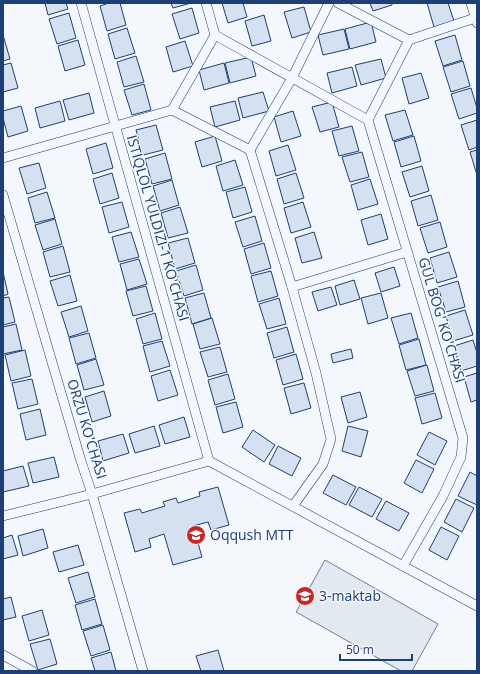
<svg xmlns="http://www.w3.org/2000/svg" width="480" height="674" viewBox="0 0 480 674" font-family="'Open Sans',sans-serif">
<style>
.green{fill:#e3e9f0;stroke:#687fa3}
.building{fill:#d5e0f0;stroke:#1d3f73}
.lines{fill:none;stroke-linecap:round;stroke-linejoin:round}
.minor-casing{stroke:#1d3f73;stroke-width:10}
.minor{stroke:#f4f7fb;stroke-width:9}
.labels{text-anchor:middle;stroke-width:3;stroke-linejoin:round;paint-order:stroke}
.street-label{font-size:14px;fill:#1d3f73;stroke:#f4f7fb}
.poi-label{font-size:14px;fill:#1d3f73;stroke:#f4f7fb;text-anchor:start}
</style>
<rect width="100%" height="100%" fill="#f4f7fb"/>
<path class="green" d="M325 560 438 624 412 671H401L296 612Z"/>
<g class="building">
<path d="M45 3H66L68 9 48 15Z"/>
<path d="M109 3H120L126 25 107 31 100 6Z"/>
<path d="M171 3H191L173 8Z"/>
<path d="M222 3H243L247 17 228 23Z"/>
<path d="M370 3H392V5L373 11Z"/>
<path d="M427 3H448L454 21 434 27Z"/>
<path d="M304 7 311 32 292 38 284 12Z"/>
<path d="M192 8 199 33 180 39 172 14Z"/>
<path d="M69 13 76 38 57 44 49 19Z"/>
<path d="M264 15 271 41 252 46 245 21Z"/>
<path d="M371 22 376 42 350 49 345 29Z"/>
<path d="M127 28 135 53 115 59 108 34Z"/>
<path d="M344 29 349 49 323 55 318 35Z"/>
<path d="M3 35 10 59 3 61Z"/>
<path d="M455 35 462 60 443 66 435 41Z"/>
<path d="M78 40 85 65 65 71 58 46Z"/>
<path d="M185 41 193 66 173 72 166 47Z"/>
<path d="M136 56 144 82 124 87 117 62Z"/>
<path d="M251 57 256 76 230 83 225 63Z"/>
<path d="M381 59 386 78 361 85 355 65Z"/>
<path d="M463 61 470 86 451 92 443 67Z"/>
<path d="M11 63 18 88 3 92V65Z"/>
<path d="M224 63 229 83 204 90 199 70Z"/>
<path d="M352 67 357 86 332 93 327 73Z"/>
<path d="M421 73 429 98 409 104 402 78Z"/>
<path d="M144 84 151 110 132 115 124 90Z"/>
<path d="M471 88 477 108V113L459 119 451 94Z"/>
<path d="M263 92 269 111 243 118 238 98Z"/>
<path d="M89 93 94 113 69 120 63 100Z"/>
<path d="M60 101 65 121 40 128 35 108Z"/>
<path d="M235 101 240 120 215 127 210 107Z"/>
<path d="M332 102 339 127 320 132 312 107Z"/>
<path d="M21 106 28 131 8 137 3 118V111Z"/>
<path d="M405 110 413 135 393 141 385 115Z"/>
<path d="M293 111 301 136 281 142 274 117Z"/>
<path d="M477 120V147L469 150 461 125Z"/>
<path d="M156 125 163 150 143 155 136 130Z"/>
<path d="M352 126 359 151 339 156 332 131Z"/>
<path d="M215 136 222 161 202 167 195 142Z"/>
<path d="M414 136 421 161 401 167 394 142Z"/>
<path d="M106 143 113 168 93 174 86 149Z"/>
<path d="M288 145 296 170 276 176 269 151Z"/>
<path d="M477 150V175L470 152Z"/>
<path d="M362 152 369 177 350 182 342 157Z"/>
<path d="M165 153 172 179 152 184 145 159Z"/>
<path d="M235 160 243 185 223 191 216 166Z"/>
<path d="M39 163 46 188 27 194 19 168Z"/>
<path d="M422 166 429 191 410 197 402 172Z"/>
<path d="M112 173 119 198 100 204 93 179Z"/>
<path d="M296 173 304 198 284 204 277 179Z"/>
<path d="M370 179 378 204 358 210 351 185Z"/>
<path d="M172 180 179 205 160 211 153 186Z"/>
<path d="M245 187 252 212 233 218 226 192Z"/>
<path d="M47 192 55 218 35 223 28 198Z"/>
<path d="M431 195 438 220 418 226 411 201Z"/>
<path d="M122 202 129 227 109 233 102 207Z"/>
<path d="M303 202 311 227 291 233 284 208Z"/>
<path d="M180 207 188 233 168 238 161 213Z"/>
<path d="M381 214 388 239 368 245 361 220Z"/>
<path d="M255 216 262 241 243 247 235 222Z"/>
<path d="M55 219 62 244 43 250 35 225Z"/>
<path d="M440 222 447 247 428 253 420 228Z"/>
<path d="M131 232 139 257 119 262 112 237Z"/>
<path d="M314 232 322 258 302 263 295 238Z"/>
<path d="M188 238 195 263 175 269 168 243Z"/>
<path d="M264 243 271 268 251 274 244 249Z"/>
<path d="M63 246 70 272 50 277 43 252Z"/>
<path d="M449 252 457 277 437 283 430 258Z"/>
<path d="M139 259 147 284 127 290 120 264Z"/>
<path d="M196 265 203 290 184 296 176 271Z"/>
<path d="M394 267 400 286 381 292 375 273Z"/>
<path d="M271 271 278 296 258 302 251 276Z"/>
<path d="M3 272 8 294 3 296Z"/>
<path d="M70 275 77 301 58 306 50 281Z"/>
<path d="M354 280 360 299 340 305 335 286Z"/>
<path d="M458 281 465 307 446 312 438 287Z"/>
<path d="M146 286 153 311 133 316 126 291Z"/>
<path d="M331 287 337 305 318 311 312 292Z"/>
<path d="M204 293 211 318 192 324 185 298Z"/>
<path d="M381 293 388 318 368 324 361 298Z"/>
<path d="M9 297 15 322 3 325V298Z"/>
<path d="M279 298 286 324 267 329 259 304Z"/>
<path d="M81 306 88 331 69 337 61 312Z"/>
<path d="M465 310 473 335 453 341 446 316Z"/>
<path d="M155 313 162 339 143 344 136 319Z"/>
<path d="M411 313 418 338 399 344 391 318Z"/>
<path d="M212 318 220 344 200 349 193 324Z"/>
<path d="M16 324 22 350 3 354V327Z"/>
<path d="M287 327 294 352 274 358 267 333Z"/>
<path d="M89 333 96 358 76 364 69 338Z"/>
<path d="M419 339 426 365 406 370 399 345Z"/>
<path d="M473 340 477 353V366L461 371 454 346Z"/>
<path d="M162 341 170 366 150 372 143 346Z"/>
<path d="M220 347 227 372 208 377 200 352Z"/>
<path d="M351 349 353 358 333 363 331 354Z"/>
<path d="M25 350 31 376 11 381 5 355Z"/>
<path d="M296 354 303 379 283 385 276 360Z"/>
<path d="M96 359 104 385 84 390 77 365Z"/>
<path d="M427 365 434 391 415 396 407 371Z"/>
<path d="M170 370 178 395 158 401 151 376Z"/>
<path d="M477 373V400L471 402 464 377Z"/>
<path d="M228 374 235 399 215 405 208 380Z"/>
<path d="M32 379 38 404 18 409 12 383Z"/>
<path d="M304 383 311 408 291 414 284 388Z"/>
<path d="M104 391 111 416 92 422 85 397Z"/>
<path d="M360 392 367 417 348 423 341 397Z"/>
<path d="M435 393 442 418 422 424 415 398Z"/>
<path d="M236 402 243 427 223 433 216 407Z"/>
<path d="M40 409 46 435 26 440 20 414Z"/>
<path d="M184 417 190 437 165 444 159 425Z"/>
<path d="M154 426 160 446 135 453 129 434Z"/>
<path d="M348 426 368 431 361 457 342 451Z"/>
<path d="M253 430 275 445 264 462 242 447Z"/>
<path d="M429 432 447 441 435 465 417 455Z"/>
<path d="M123 434 129 453 103 461 98 441Z"/>
<path d="M278 446 301 458 292 476 269 464Z"/>
<path d="M54 457 59 477 33 483 28 463Z"/>
<path d="M416 460 434 469 422 493 404 483Z"/>
<path d="M23 466 29 486 3 492V471Z"/>
<path d="M470 472 477 476V505L458 496Z"/>
<path d="M333 475 356 487 346 505 323 493Z"/>
<path d="M218 487 229 525 211 530 208 522 193 526 202 557 173 565 164 534 149 539 151 547 135 552 124 513 140 509 142 513 165 506 163 502 176 498 178 503 200 496 199 492Z"/>
<path d="M359 487 382 499 372 517 349 505Z"/>
<path d="M456 499 474 508 462 532 444 522Z"/>
<path d="M386 501 409 513 399 531 376 519Z"/>
<path d="M441 527 459 536 447 560 429 550Z"/>
<path d="M43 529 48 548 23 556 18 536Z"/>
<path d="M12 535 18 555 3 559V538Z"/>
<path d="M78 545 84 565 59 572 53 552Z"/>
<path d="M88 572 95 597 76 603 68 578Z"/>
<path d="M11 597 16 617 3 620V599Z"/>
<path d="M95 599 102 624 82 630 75 605Z"/>
<path d="M42 610 49 635 29 641 22 616Z"/>
<path d="M103 625 110 650 91 656 83 631Z"/>
<path d="M50 639 57 664 38 670 30 644Z"/>
<path d="M218 650 224 671H201L196 656Z"/>
<path d="M111 652 116 671H95L91 658Z"/>
</g>
<g class="lines">
<defs>
<g id="minor">
<path d="M81 3 209 461"/>
<path d="M206 3 215 35"/>
<path d="M338 3 409 40"/>
<path d="M471 3 477 23"/>
<path d="M215 35 368 120"/>
<path d="M172 110 215 35"/>
<path d="M368 120 463 438 461 457 443 496 403 566"/>
<path d="M368 120 409 40 475 18"/>
<path d="M250 150 292 287 316 373 331 439 323 464 293 506"/>
<path d="M250 150 292 78 329 3"/>
<path d="M3 158 172 110 250 150"/>
<path d="M3 195 81 461 92 494 143 671"/>
<path d="M292 287 407 252"/>
<path d="M3 516 92 494 209 461 477 606"/>
<path d="M3 655 32 671"/>
</g>
</defs>
<use href="#minor" class="minor-casing"/>
<use href="#minor" class="minor"/>
</g>
<defs>
<symbol id="school-disc" viewBox="-11 -11 22 22"><circle r="9.5" fill="#c62828" stroke="#f4f7fb"/><path d="M0-5L7-2L0 1L-7-2ZM-4 1L0 2.5L4 1V4Q0 6-4 4Z" fill="#fff"/></symbol>
</defs>
<g fill-rule="evenodd">
<use href="#school-disc" x="185" y="524" width="22" height="22"/>
<use href="#school-disc" x="294" y="585" width="22" height="22"/>
</g>
<g class="labels">
<g class="street-label">
<text transform="translate(158 228) rotate(74)" y="5">ISTIQLOL YULDIZI-1 KO'CHASI</text>
<text transform="translate(442 320) rotate(73)" y="5">GUL BOG' KO'CHASI</text>
<text transform="translate(87 429) rotate(73)" y="5">ORZU KO'CHASI</text>
</g>
<g class="poi-label">
<text x="210" y="540">Oqqush MTT</text>
<text x="319" y="601">3-maktab</text>
</g>
</g>
<rect width="480" height="674" fill="none" stroke="#1d3f73" stroke-width="8"/>
<path d="M340 654v6h72v-6" fill="none" stroke="#1d3f73" stroke-width="2"/>
<text x="346" y="654" font-size="12" fill="#1d3f73" stroke="#f4f7fb" stroke-width="3" paint-order="stroke">50 m</text>
</svg>
